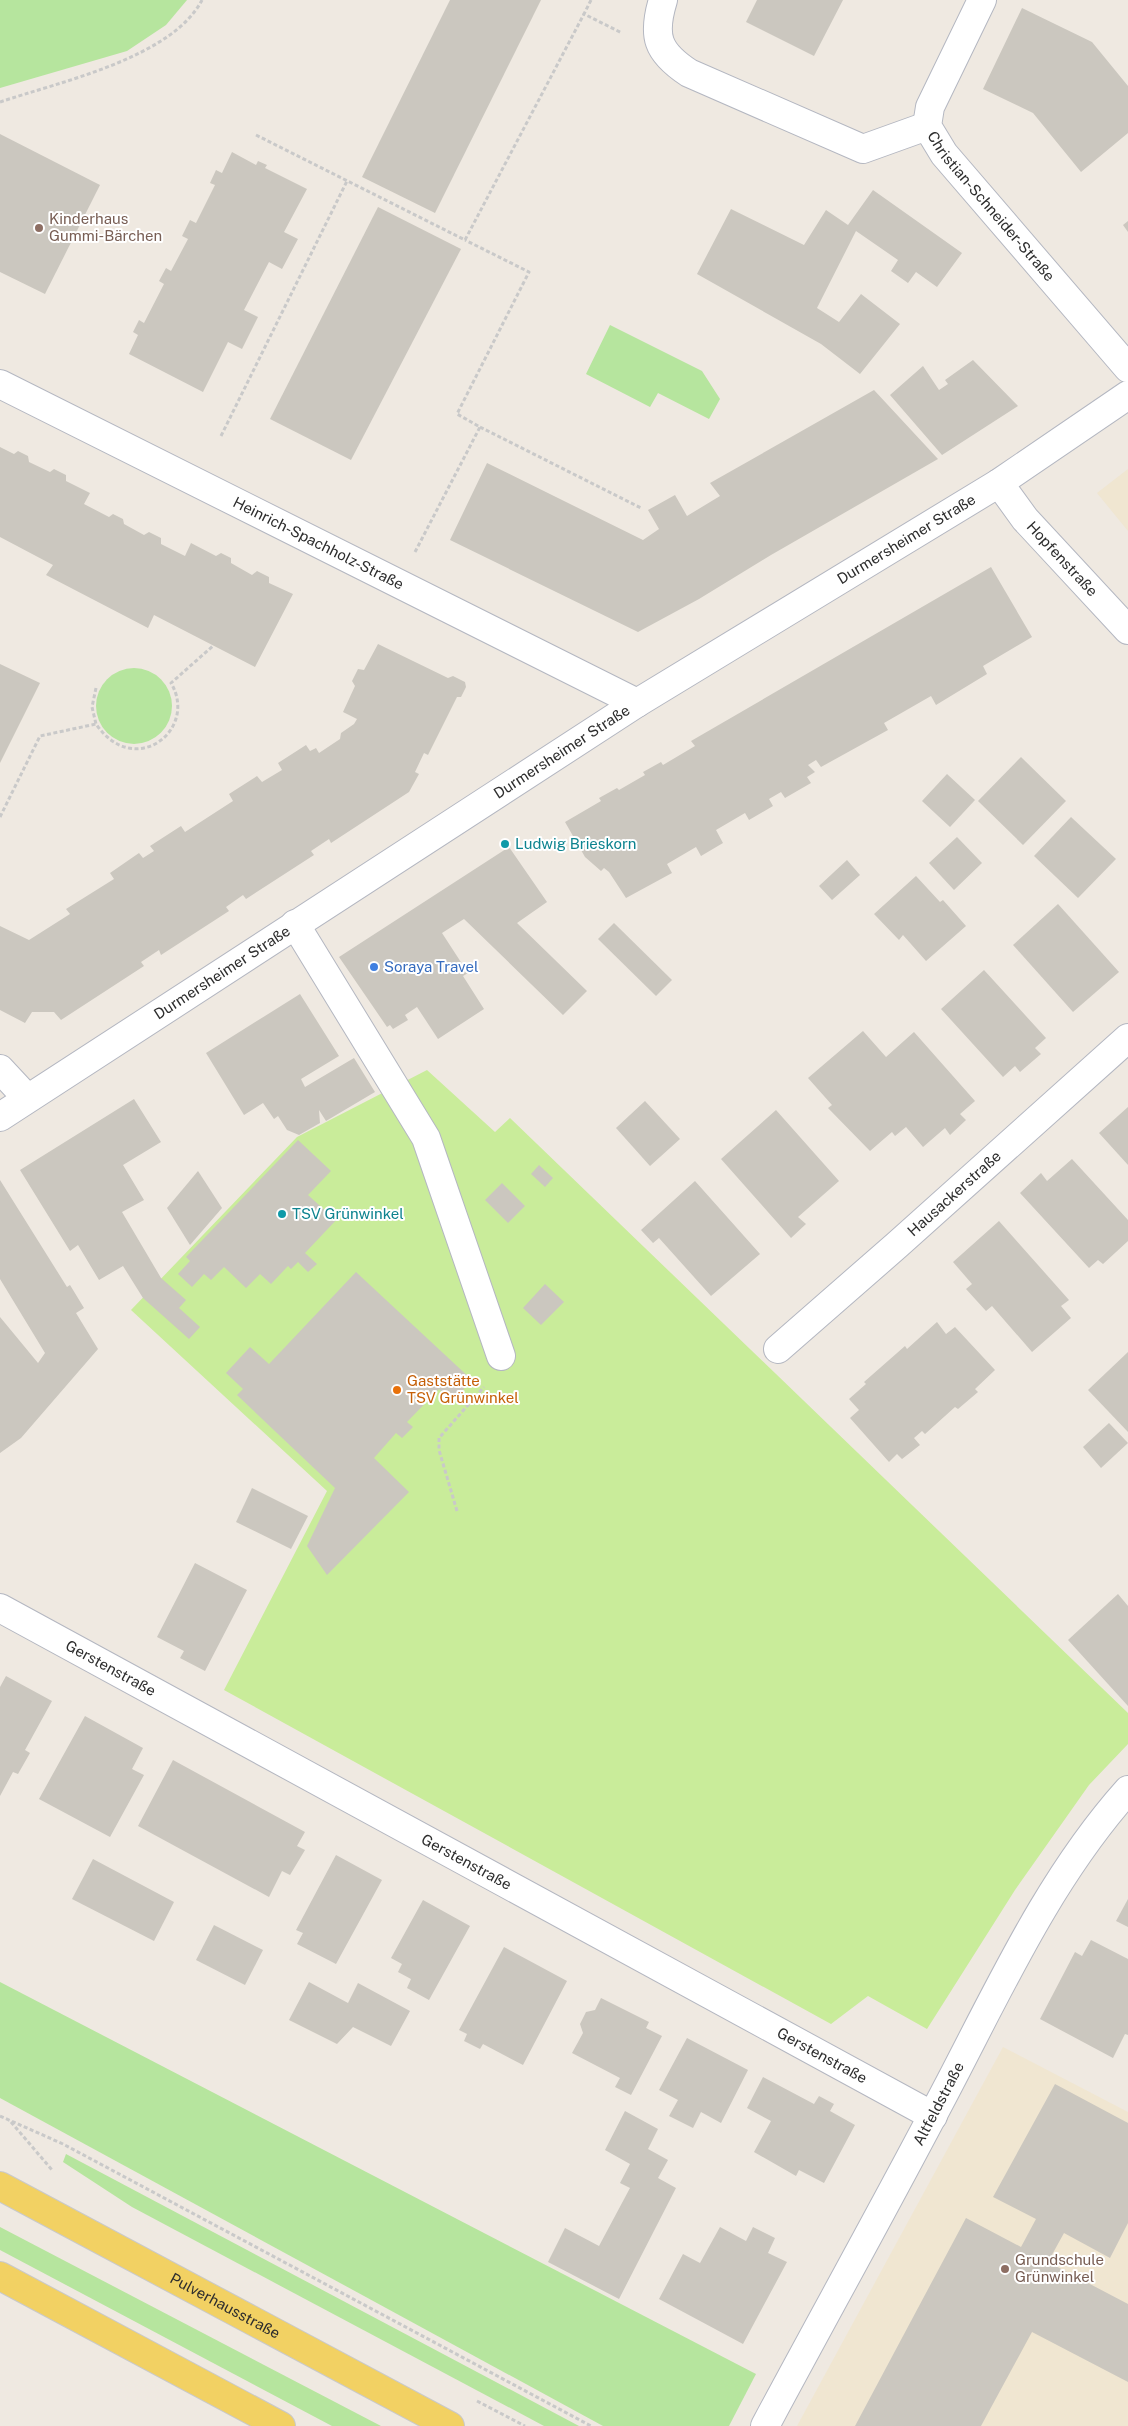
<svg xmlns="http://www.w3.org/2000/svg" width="1128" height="2426" viewBox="0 0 1128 2426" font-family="'Public Sans',sans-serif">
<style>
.education{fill:#f0e6d1}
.green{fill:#b6e59e}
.pitch{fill:#c9ec9a}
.building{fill:#cbc7bf}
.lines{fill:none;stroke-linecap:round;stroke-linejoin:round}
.minor-casing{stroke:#b4b7c1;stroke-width:30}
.major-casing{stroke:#c9c9c9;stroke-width:30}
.path{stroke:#c9c9c9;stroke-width:3;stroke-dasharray:4 2.5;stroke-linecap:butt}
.minor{stroke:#fff;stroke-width:28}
.major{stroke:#f2d163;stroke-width:28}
.education-dot{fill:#8d6e63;stroke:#fff;stroke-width:2}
.culture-dot{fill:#0f9aa8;stroke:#fff;stroke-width:2}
.shop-dot{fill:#3f7fe0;stroke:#fff;stroke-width:2}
.food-dot{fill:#e8710a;stroke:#fff;stroke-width:2}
.labels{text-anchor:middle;stroke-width:4;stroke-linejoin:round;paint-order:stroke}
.street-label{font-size:15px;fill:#2e2e2e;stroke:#fff}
.education-label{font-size:15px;fill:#785e54;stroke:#fff;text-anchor:start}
.culture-label{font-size:15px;fill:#0d838f;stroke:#fff;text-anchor:start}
.shop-label{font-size:15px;fill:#366cbe;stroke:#fff;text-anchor:start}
.food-label{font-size:15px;fill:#c56008;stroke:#fff;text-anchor:start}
</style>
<rect width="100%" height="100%" fill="#efe9e1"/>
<g class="education">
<path d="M1128 469V531L1097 493Z"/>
<path d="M1003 2047 1128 2112V2426H797Z"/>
</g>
<g class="green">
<path d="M0 0H187L166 25 127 51 0 88Z"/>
<path d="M610 325 702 371 720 399 709 419 658 393 650 407 586 374Z"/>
<circle cx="134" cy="706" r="38"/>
<path d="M0 1982 756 2374 729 2426H603L0 2098Z"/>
<path d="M66 2154 579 2426H544L132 2207 63 2162Z"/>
<path d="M0 2227 381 2426H332L0 2250Z"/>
</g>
<path class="pitch" d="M427 1070 495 1132 510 1118 1128 1713V1744L1089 1785 1015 1890 927 2029 868 1996 831 2024 224 1690 327 1491 131 1310 297 1137Z"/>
<g class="building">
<path d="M450 0H541L435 213 362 177Z"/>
<path d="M757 0H843L814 56 746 22Z"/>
<path d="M1022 8 1092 42 1128 86V133L1081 172 1033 113 983 89Z"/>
<path d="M0 134 100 185 45 294 0 272Z"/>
<path d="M232 152 256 165 258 161 267 165 265 168 307 189 284 232 298 239 282 269 269 262 244 310 258 317 242 349 228 342 203 392 129 354 138 335 133 332 139 320 144 323 164 284 159 281 166 268 171 271 188 239 182 236 190 220 196 223 215 185 210 183 216 170 222 173Z"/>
<path d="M873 190 962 253 937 287 916 272 908 283 891 271 898 260 856 231 817 308 839 322 861 294 900 324 860 374 821 344 697 274 731 209 804 245 826 210 848 225Z"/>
<path d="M378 207 461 249 351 460 270 419Z"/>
<path d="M1128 221V232L1123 225Z"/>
<path d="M973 360 1018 406 942 455 890 395 923 366 939 390 948 384 945 380Z"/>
<path d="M874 390 938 459 771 555 699 599 638 632 450 540 487 463 643 540 659 529 648 510 675 495 687 516 720 496 710 483Z"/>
<path d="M0 447 14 454 18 451 28 456 29 462 50 472 54 469 66 475V481L90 493 84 504 109 517 113 514 123 519 124 524 144 535 149 532 161 538V544L185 556 191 543 216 556 221 553 231 558V563L252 575 257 571 269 577V583L293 594 255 667 154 615 148 628 46 575 53 565 0 537Z"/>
<path d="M991 567 1032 637 983 666 987 674 936 705 931 696 884 723 888 730 821 767 816 760 808 765 815 772 807 777 811 783 785 798 781 792 769 799 773 806 749 820 745 813 716 830 723 843 701 856 696 847 667 864 672 873 626 898 609 872 604 868 601 871 585 857 565 822 601 801 599 798 617 788 619 790 645 775 643 772 661 762 663 765 695 746 691 741Z"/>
<path d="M378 644 448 678 453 676 465 682 466 687 461 697H457L428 755 424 753 415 772 419 774 409 792 331 843 329 839 311 851 314 855 246 899 243 895 226 907 229 911 161 955 159 950 141 962 144 966 61 1020 54 1012H32L25 1023 0 1010V926L29 940 70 914 66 909 114 879 110 873 139 853 143 858 154 851 150 846 181 826 185 832 233 801 229 794 257 776 262 782 282 770 278 763 306 745 310 751 316 748 319 753 340 739 341 733 354 724 357 719 343 712 355 686 352 681 358 669 364 670Z"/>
<path d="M0 664 40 683 0 763Z"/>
<path d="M1021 757 1066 801 1023 845 978 801Z"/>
<path d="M947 774 975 800 950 827 922 801Z"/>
<path d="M1071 817 1116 859 1078 898 1034 856Z"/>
<path d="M957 837 982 863 954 890 929 863Z"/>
<path d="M509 847 547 902 517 923 587 991 563 1015 464 919 442 933 468 973 463 976 484 1009 438 1039 417 1007 405 1015 408 1020 393 1029 390 1025 387 1027 339 957Z"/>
<path d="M847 860 860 875 832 900 819 886Z"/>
<path d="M916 876 940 902 943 900 966 926 926 961 903 935 899 940 874 914Z"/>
<path d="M1058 904 1119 972 1073 1012 1013 945Z"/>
<path d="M614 923 672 980 656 996 598 939Z"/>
<path d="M984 970 1046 1038 1035 1048 1041 1054 1020 1072 1015 1066 1003 1077 941 1009Z"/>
<path d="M300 994 339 1056 301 1079 305 1087 354 1058 375 1092 326 1121 319 1110 320 1123 299 1135 287 1130 278 1116 274 1119 263 1103 244 1115 206 1053Z"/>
<path d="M863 1031 886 1057 914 1032 975 1101 960 1114 966 1120 950 1135 945 1128 923 1147 906 1127 895 1136 892 1132 870 1151 828 1108 832 1105 808 1078Z"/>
<path d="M134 1099 161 1142 123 1165 144 1200 122 1212 161 1278 186 1300 179 1308 200 1327 189 1339 143 1298 123 1266 99 1280 78 1245 70 1251 20 1170Z"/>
<path d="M645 1101 680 1139 650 1166 616 1128Z"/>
<path d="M1128 1107V1165L1099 1133Z"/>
<path d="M776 1110 839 1181 798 1217 806 1224 791 1238 721 1159Z"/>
<path d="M298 1140 331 1171 308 1195 328 1213 332 1209 340 1216 305 1253 317 1264 308 1272 298 1262 291 1269 288 1266 271 1284 260 1274 246 1288 224 1267 211 1280 204 1274 192 1287 178 1274 190 1261 186 1257Z"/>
<path d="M1072 1159 1128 1220V1241L1103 1264 1098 1260 1089 1268 1020 1193 1041 1173 1047 1181Z"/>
<path d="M539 1165 553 1178 545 1187 531 1174Z"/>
<path d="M198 1171 222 1208 190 1245 167 1208Z"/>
<path d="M0 1180 67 1287 70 1285 84 1308 76 1313 98 1349 21 1438 0 1453V1317L38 1363 45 1353 0 1279Z"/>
<path d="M695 1181 760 1254 711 1296 659 1238 653 1243 641 1230Z"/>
<path d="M502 1183 525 1206 508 1223 485 1200Z"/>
<path d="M999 1221 1069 1300 1061 1306 1071 1318 1032 1352 992 1306 986 1311 966 1289 972 1284 953 1262Z"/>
<path d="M356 1272 472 1380 452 1402 439 1389 407 1422 413 1427 402 1438 396 1433 374 1458 409 1492 327 1575 307 1546 335 1488 237 1395 243 1389 226 1373 250 1347 269 1364Z"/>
<path d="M545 1284 564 1302 541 1325 523 1308Z"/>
<path d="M937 1322 946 1334 955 1327 995 1370 975 1389 978 1392 958 1409 955 1407 925 1434 922 1431 914 1438 920 1445 902 1459 897 1454 889 1462 850 1418 859 1410 849 1399 866 1384 864 1382 905 1346 907 1349Z"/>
<path d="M1128 1352V1432L1088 1390Z"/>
<path d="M1109 1423 1128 1443 1101 1468 1083 1447Z"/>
<path d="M252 1488 308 1516 291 1549 236 1522Z"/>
<path d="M195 1563 247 1590 205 1671 180 1658 184 1651 157 1637Z"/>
<path d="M1118 1594 1128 1606V1706L1068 1640Z"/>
<path d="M6 1676 52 1701 25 1750 30 1753 18 1774 13 1772 0 1796V1687Z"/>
<path d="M85 1716 143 1748 132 1769 144 1775 110 1837 39 1799Z"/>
<path d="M173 1760 305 1832 297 1846 305 1850 290 1875 282 1871 269 1897 138 1826Z"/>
<path d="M336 1855 382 1880 336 1964 297 1944 303 1933 296 1930Z"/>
<path d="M93 1859 174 1902 154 1941 72 1899Z"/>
<path d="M1128 1899V1927L1116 1921Z"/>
<path d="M423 1900 470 1926 429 2000 407 1988 411 1979 398 1972 402 1964 391 1958Z"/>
<path d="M214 1925 263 1950 245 1985 196 1960Z"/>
<path d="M1091 1940 1128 1959V2035L1125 2034 1113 2058 1040 2019 1075 1952 1082 1956Z"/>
<path d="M504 1947 567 1981 523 2065 483 2044 480 2049 464 2041 467 2034 459 2030Z"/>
<path d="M309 1982 348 2003 358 1983 410 2011 391 2046 353 2027 337 2044 289 2020Z"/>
<path d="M601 1998 649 2022 646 2028 662 2036 631 2095 615 2087 620 2078 572 2053 583 2033 580 2024 586 2012 595 2010Z"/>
<path d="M687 2038 748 2070 721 2123 701 2112 693 2128 669 2116 678 2100 659 2090Z"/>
<path d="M763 2077 814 2104 819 2096 834 2104 830 2111 855 2125 824 2183 799 2170 796 2176 754 2152 771 2121 747 2108Z"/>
<path d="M1055 2084 1128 2123V2223L1110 2258 1064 2233 1048 2262 1128 2304V2382L1032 2332 981 2426H855L966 2218 1021 2247 1036 2219 993 2197Z"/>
<path d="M625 2111 658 2129 648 2149 668 2160 658 2178 676 2188 619 2299 548 2262 565 2228 599 2246 630 2188 620 2183 630 2164 605 2150Z"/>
<path d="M720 2227 746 2241 753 2227 775 2238 768 2253 787 2262 743 2344 659 2299 683 2254 700 2263Z"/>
</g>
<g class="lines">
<defs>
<g id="minor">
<path d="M663 0C652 36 657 52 689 73L863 149 927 126"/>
<path id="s1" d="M982 0 930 107 927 126 944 154 1128 368"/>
<path id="s2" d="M0 384 637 703"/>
<path id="s3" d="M999 483 1025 519 1128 630"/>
<path d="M295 924 426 1138 501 1356"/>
<path d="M0 1069 27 1098"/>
<path id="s4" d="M0 1117 637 703 999 483 1128 395"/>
<path id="s5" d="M778 1349 897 1245 1128 1038"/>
<path id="s6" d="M0 1608 933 2116"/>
<path id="s7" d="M765 2426C825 2314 887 2203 946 2090 1000 1987 1050 1877 1128 1790"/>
</g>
<g id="major">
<path id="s8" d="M0 2186 450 2426"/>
<path d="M0 2276 281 2426"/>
</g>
</defs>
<use href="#minor" class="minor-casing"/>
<use href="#major" class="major-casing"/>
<g class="path">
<path d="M591 0 584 14 622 33"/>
<path d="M0 102C59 82 172 58 202 0"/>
<path d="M256 135 465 240 584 14"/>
<path d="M480 427 641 508"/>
<path d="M221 436 347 181"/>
<path d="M415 552 480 427 457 414 529 272 465 240"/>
<path d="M96 688 92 707 96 724"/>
<path d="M0 817 40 736 96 724C134 780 199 730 171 683L214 645"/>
<path d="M457 1511 439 1450V1438L484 1387"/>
<path d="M0 2116 63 2144 591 2426"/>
<path d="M11 2122 52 2170"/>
<path d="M477 2401 525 2426"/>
</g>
<use href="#minor" class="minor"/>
<use href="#major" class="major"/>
</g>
<g class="education-dot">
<circle cx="39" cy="228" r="5"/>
<circle cx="1005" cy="2269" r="5"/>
</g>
<g class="culture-dot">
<circle cx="505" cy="844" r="5"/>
<circle cx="282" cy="1214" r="5"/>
</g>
<circle class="shop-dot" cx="374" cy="967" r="5"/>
<circle class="food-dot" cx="397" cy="1390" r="5"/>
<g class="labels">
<g class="street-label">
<text dy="5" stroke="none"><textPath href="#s1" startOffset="241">Christian-Schneider-Straße</textPath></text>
<text dy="5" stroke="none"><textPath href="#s4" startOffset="1075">Durmersheimer Straße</textPath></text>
<text dy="5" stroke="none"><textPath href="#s2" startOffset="356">Heinrich-Spachholz-Straße</textPath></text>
<text dy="5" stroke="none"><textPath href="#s3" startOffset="99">Hopfenstraße</textPath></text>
<text dy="5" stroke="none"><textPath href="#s4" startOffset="670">Durmersheimer Straße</textPath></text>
<text dy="5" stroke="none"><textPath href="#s4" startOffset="265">Durmersheimer Straße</textPath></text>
<text dy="5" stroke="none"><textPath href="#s5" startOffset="235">Hausackerstraße</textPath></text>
<text dy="5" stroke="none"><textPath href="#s6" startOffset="126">Gerstenstraße</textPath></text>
<text dy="5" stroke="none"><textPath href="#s6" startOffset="531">Gerstenstraße</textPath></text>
<text dy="5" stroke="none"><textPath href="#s6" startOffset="936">Gerstenstraße</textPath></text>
<text dy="5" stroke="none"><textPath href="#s7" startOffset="366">Altfeldstraße</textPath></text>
<text dy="5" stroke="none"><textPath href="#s8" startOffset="255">Pulverhausstraße</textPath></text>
</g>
<g class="education-label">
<text x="49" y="224">Kinderhaus<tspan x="49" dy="17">Gummi-Bärchen</tspan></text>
<text x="1015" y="2265">Grundschule<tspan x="1015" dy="17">Grünwinkel</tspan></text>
</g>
<g class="culture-label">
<text x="515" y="849">Ludwig Brieskorn</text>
<text x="292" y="1219">TSV Grünwinkel</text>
</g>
<g class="shop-label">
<text x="384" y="972">Soraya Travel</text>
</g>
<g class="food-label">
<text x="407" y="1386">Gaststätte<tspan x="407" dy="17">TSV Grünwinkel</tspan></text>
</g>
</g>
</svg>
